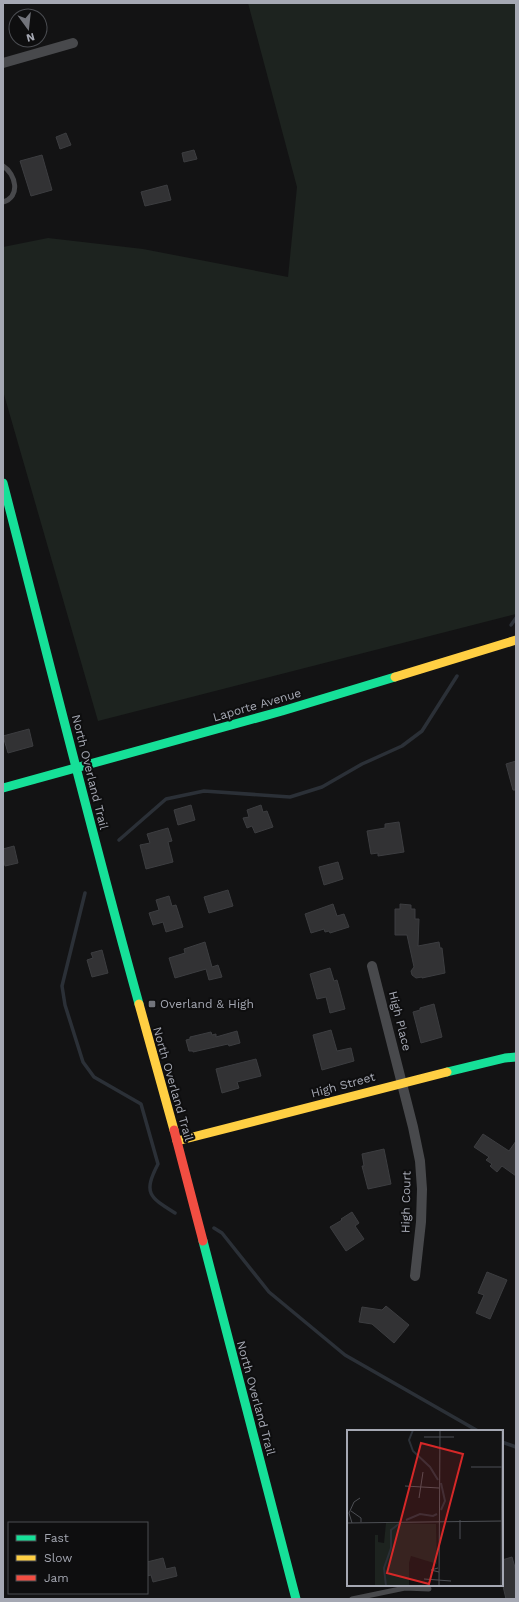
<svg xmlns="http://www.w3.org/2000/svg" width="519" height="1602" viewBox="0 0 519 1602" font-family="'Work Sans',sans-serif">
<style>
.green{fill:#1d231f}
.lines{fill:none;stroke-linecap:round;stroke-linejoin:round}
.stream{stroke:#2b3037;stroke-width:3.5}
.building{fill:#323234;stroke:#3c3d40}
.lane{stroke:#48494c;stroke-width:5}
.street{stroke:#48494c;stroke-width:10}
.fast{stroke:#16e098;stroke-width:9}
.slow{stroke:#ffcf43;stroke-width:9}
.jam{stroke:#f24e42;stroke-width:9}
.poi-dot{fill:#72747b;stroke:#0e0e0f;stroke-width:1.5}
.labels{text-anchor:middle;stroke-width:4;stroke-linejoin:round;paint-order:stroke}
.street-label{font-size:12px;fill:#a5a8b3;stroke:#0e0e0f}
.poi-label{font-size:12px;fill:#a5a8b3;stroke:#0e0e0f;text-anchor:start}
.inset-river{fill:none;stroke:#2b3037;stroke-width:2}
.inset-road{fill:none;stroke:#4d4f54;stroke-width:1}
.view{fill:#d62828;fill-opacity:0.15;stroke:#d62828;stroke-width:2}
.inset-edge{fill:none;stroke:#a5a8b3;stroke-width:2}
</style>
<rect width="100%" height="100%" fill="#131314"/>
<path class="green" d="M248 3H516V614L98 721 3 391V247L48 238 143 249 288 277 297 187Z"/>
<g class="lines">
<g class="stream">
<path d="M511 625 516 618"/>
<path d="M119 840 166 799 204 791 290 797 322 787 362 764 402 746 422 731 457 676"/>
<path d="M85 893 62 986 65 1005 83 1062 94 1077 141 1104 158 1164C143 1193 149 1197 175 1213"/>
<path d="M214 1228 222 1233 269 1292 345 1355 478 1431"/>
<path d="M502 1442 516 1447"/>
</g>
</g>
<g class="building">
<path d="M66 133 71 145 60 149 56 137Z"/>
<path d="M194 150 197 159 184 162 182 153Z"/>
<path d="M42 155 52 190 31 196 20 161Z"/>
<path d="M167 185 171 200 145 206 141 192Z"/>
<path d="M29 729 33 746 8 753 3 736Z"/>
<path d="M516 761V790H513L506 764Z"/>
<path d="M191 805 195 820 178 825 174 810Z"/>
<path d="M261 805 263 812 267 811 273 827 255 833 252 826 247 828 243 818 249 817 247 810Z"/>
<path d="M399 822 404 852 378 856V853L371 854 367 831 385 828V824Z"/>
<path d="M168 828 172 841 168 842 173 862 146 869 140 845 150 843 147 834Z"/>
<path d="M14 846 18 863 5 866 3 858V849Z"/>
<path d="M338 862 343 879 324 885 319 867Z"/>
<path d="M228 890 233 906 209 913 204 897Z"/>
<path d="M169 896 172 906 176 905 183 927 166 932 163 922 153 925 149 913 159 910 156 900Z"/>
<path d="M333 904 337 916 344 914 349 927 330 933 329 931 325 932 324 929 311 933 305 914Z"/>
<path d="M400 904 411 905V909H415V919H419L418 946 439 942 440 948H442L445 973 422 978V977L416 978 412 975 411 971 414 967 407 935H395V909H400Z"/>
<path d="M205 942 212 967 218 965 222 977 209 980 206 969 175 978 169 958 185 953 184 949Z"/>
<path d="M102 950 108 973 92 977 87 960 93 958 91 953Z"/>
<path d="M330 968 334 981 337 980 345 1009 330 1013 326 997 317 999 310 974Z"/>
<path d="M434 1004 442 1037 421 1043 413 1012 420 1010V1008Z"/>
<path d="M331 1030 337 1051 351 1048 354 1061 322 1070 313 1035Z"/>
<path d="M237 1031 240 1043 229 1046 228 1044 193 1052V1051H189L186 1040 190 1039V1037L211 1032 212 1035 216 1034V1037Z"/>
<path d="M256 1059 261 1076 237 1082 239 1088 222 1093 216 1069Z"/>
<path d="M483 1134 509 1151 516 1141V1176L502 1166 497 1172 490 1166 492 1164 486 1160 489 1157 474 1147Z"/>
<path d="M384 1149 391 1184 368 1189 362 1166H364L362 1154Z"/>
<path d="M352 1212 359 1223 355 1226 364 1239 346 1251 330 1227 342 1220 341 1219Z"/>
<path d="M487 1272 507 1280 490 1319 476 1313 484 1295 478 1293Z"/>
<path d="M386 1306 409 1325 394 1343 372 1324 359 1322 362 1307 382 1310Z"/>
<path d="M512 1557 516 1571V1599H506L502 1582V1560Z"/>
<path d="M163 1558 166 1569 175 1567 177 1576 153 1582 151 1575 147 1576V1562Z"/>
</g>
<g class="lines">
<g class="lane">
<path d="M3 166C16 174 21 197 3 202"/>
<path d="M352 1599 405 1588 429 1589"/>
</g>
<g class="street">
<path d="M3 63 73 43"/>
<path d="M372 966 413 1127 420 1161 422 1189 421 1222 415 1276"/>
</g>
<g class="fast">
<path d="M3 483C48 657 91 831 139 1004"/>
<path d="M3 788 282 711 395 677"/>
<path d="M447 1072 505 1058 516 1057"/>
<path d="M203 1241 296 1599"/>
</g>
<g class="slow">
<path d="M395 677 516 640"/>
<path d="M139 1004 174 1130"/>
<path d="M177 1141 447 1072"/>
</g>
<path class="jam" d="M174 1130 203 1241"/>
</g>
<rect class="poi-dot" x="148" y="1000" width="8" height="8" rx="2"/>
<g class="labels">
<g class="street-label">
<text transform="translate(257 705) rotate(-16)" y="4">Laporte Avenue</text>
<text transform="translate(90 772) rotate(76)" y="4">North Overland Trail</text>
<text transform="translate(400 1021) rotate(76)" y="4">High Place</text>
<text transform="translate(173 1084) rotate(74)" y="4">North Overland Trail</text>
<text transform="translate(343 1085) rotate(-15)" y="4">High Street</text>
<text transform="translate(406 1202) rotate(-89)" y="4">High Court</text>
<text transform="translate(256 1398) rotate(75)" y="4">North Overland Trail</text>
</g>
<g class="poi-label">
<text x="160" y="1008">Overland &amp; High</text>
</g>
</g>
<g transform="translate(347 1430)">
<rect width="156" height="156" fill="#131314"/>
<path d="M39 93 89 94 90 134 64 126 62 133V156H28V105H31V112L37 113Z" fill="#1d231f"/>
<path class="inset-river" d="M66 0 62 10 66 21 83 37 91 50M94 80 98 71 94 53M59 90 73 84 86 86 90 84M39 156 37 138 44 118V100L53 93"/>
<path class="inset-road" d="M77 7H107M124 37H156M58 56 92 58M72 68 76 42M4 81 14 88V92M0 93 156 91M5 93 2 83 7 72 13 68M113 109V90M91 138 84 140 92 142M77 149 104 151M92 156 93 0M154 156 155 0"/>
<path class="view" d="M74 13 116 24 82 154 40 143Z"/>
<rect width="156" height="156" class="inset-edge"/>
</g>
<rect width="519" height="1602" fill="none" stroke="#a5a8b3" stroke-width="8"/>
<rect x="8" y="1522" width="140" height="72" fill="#0e0e0f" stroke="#4a4c51"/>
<rect x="16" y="1535" width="20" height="6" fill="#16e098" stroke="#4a4c51"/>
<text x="44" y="1542" font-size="12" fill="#a5a8b3">Fast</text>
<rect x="16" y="1555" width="20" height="6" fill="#ffcf43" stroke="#4a4c51"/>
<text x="44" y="1562" font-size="12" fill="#a5a8b3">Slow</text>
<rect x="16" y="1575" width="20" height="6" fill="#f24e42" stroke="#4a4c51"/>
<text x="44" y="1582" font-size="12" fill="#a5a8b3">Jam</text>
<g transform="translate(28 28) rotate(165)"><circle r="19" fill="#0e0e0f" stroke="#4a4c51"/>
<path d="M0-3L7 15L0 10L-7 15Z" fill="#72747b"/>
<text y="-6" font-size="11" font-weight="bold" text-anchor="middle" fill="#a5a8b3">N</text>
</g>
</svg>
